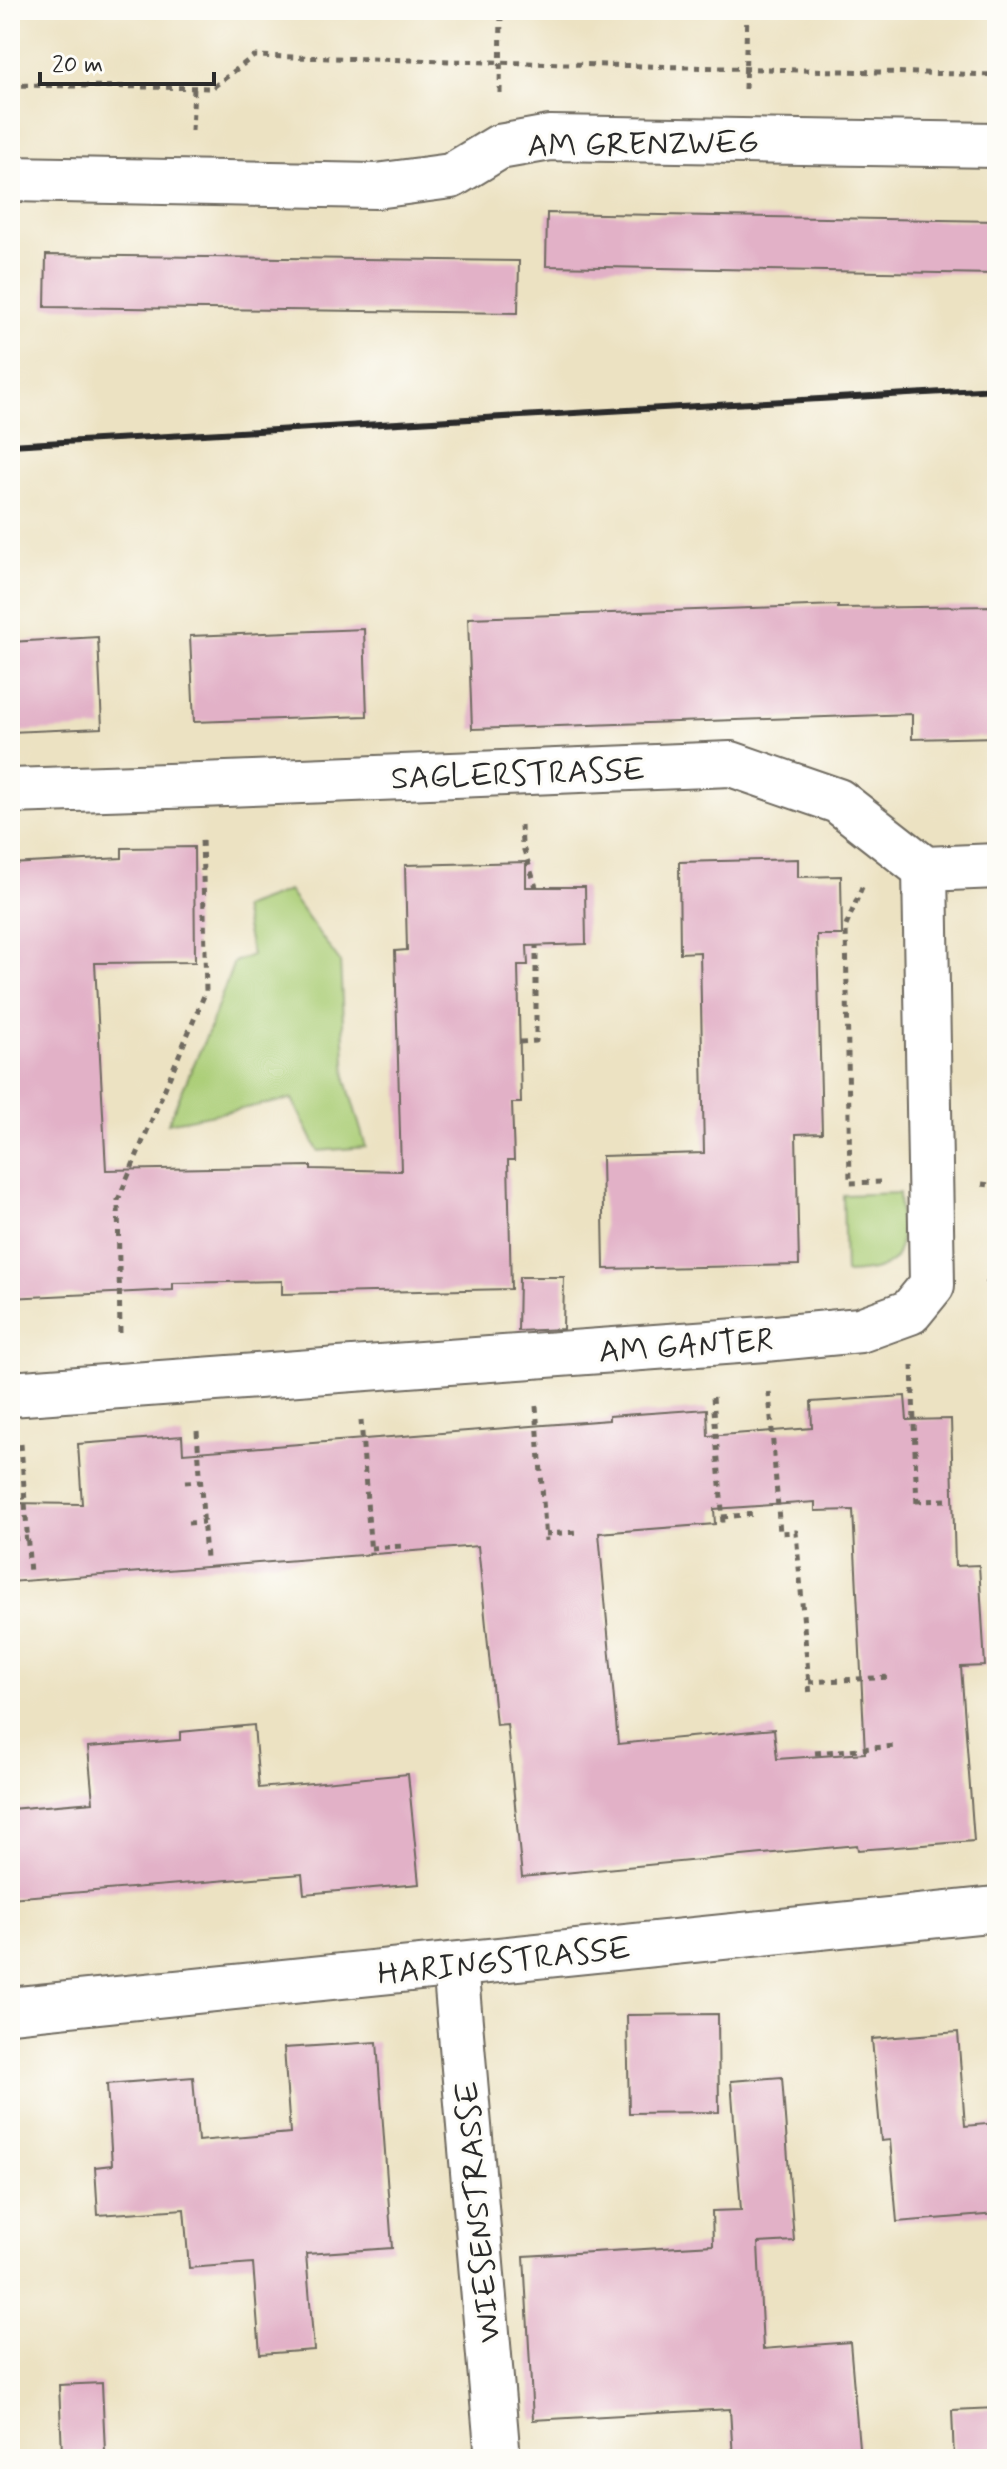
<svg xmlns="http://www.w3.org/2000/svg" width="1007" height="2469" viewBox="0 0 1007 2469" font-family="Mynerve,sans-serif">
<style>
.green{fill:#aacd76;stroke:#6a7c50;stroke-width:2}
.building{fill:#e2b1c7;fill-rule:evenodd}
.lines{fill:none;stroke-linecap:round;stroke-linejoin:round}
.minor-casing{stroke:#6f6b60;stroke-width:48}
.path{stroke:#6f6b60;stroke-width:5;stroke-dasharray:6 6;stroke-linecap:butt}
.minor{stroke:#fff;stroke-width:44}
.rail{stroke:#2b2b2b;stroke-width:6}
.labels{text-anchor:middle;stroke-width:6;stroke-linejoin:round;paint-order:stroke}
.street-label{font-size:32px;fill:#2b2b2b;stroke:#fdfcf7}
</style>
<rect width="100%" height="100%" fill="#fdfcf7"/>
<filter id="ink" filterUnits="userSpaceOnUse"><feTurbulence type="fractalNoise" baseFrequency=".0125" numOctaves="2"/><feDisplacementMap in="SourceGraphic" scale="16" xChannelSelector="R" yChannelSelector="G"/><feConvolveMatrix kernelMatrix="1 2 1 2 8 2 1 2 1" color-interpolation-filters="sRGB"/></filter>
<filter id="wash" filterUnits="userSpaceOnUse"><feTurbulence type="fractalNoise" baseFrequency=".006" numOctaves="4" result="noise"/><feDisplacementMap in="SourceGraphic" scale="32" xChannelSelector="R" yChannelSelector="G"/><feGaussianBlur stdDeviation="1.8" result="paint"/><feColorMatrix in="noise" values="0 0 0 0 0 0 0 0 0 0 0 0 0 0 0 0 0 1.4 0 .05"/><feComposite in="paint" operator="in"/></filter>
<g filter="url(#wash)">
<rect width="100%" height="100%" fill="#ece2c2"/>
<g class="green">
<path d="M288 891 340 962 346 1080 366 1147 318 1151 292 1099 168 1123 209 1030 234 962 252 955 242 908Z"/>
<path d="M899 1193C901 1248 911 1271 845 1273L843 1195Z"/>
</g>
<g id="blocks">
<g class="building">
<path d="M547 213 997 221V274L546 266Z"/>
<path d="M46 255 519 261 518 313 45 307Z"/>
<path d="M838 605V608L997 606V737L912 739V714L472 729 468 618Z"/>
<path d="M364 629 367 716 194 722 190 636Z"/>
<path d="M98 637 102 728 10 732V642Z"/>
<path d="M194 847 195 962 95 963 106 1170 311 1166V1169L401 1171 395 951 407 950 405 865 526 862V887H585L586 944 527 946 528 965H518L521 1103H512L514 1160H508L511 1289 282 1294V1281L173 1283V1290L10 1298V864L122 858V848Z"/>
<path d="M798 859V877L841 876 842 935H817L822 1133 796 1134 799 1265 604 1269 602 1156 704 1153 700 952 680 953 679 862Z"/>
<path d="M519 1277H564L563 1329 518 1331Z"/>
<path d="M905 1396 907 1420 951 1419 955 1566 979 1565 985 1666 961 1667 974 1841 858 1850 857 1845 522 1877 507 1724 496 1725 478 1546 10 1582V1503L82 1504 78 1444 182 1436 183 1453 609 1420V1416L707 1409 708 1436 812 1428 811 1402ZM815 1502V1511L853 1510 865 1753 777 1759 774 1729 618 1744 599 1533 715 1524 714 1509Z"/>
<path d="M254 1725 259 1788 408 1774 419 1884 304 1894 302 1874 10 1898V1809L93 1802 88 1747 180 1740V1732Z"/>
<path d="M718 2014 719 2112 629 2113 627 2015Z"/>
<path d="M958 2032 965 2126 997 2123V2214L897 2222 890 2140 881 2141 872 2039Z"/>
<path d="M377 2042 392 2248 306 2254 314 2350 260 2354 253 2263 189 2268 184 2209 98 2215 95 2167 112 2165 107 2084 193 2077 198 2141 290 2133 284 2048Z"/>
<path d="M782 2077 794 2241 758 2243 763 2349 850 2342 860 2459H733L730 2409 533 2420 524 2256 713 2245 712 2211 741 2210 731 2081Z"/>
<path d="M102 2383 105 2452 62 2453 59 2385Z"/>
<path d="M997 2408V2459H954L952 2410Z"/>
</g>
</g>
</g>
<g filter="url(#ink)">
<use href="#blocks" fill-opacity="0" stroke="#6f6b60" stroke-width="2"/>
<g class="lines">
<defs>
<g id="minor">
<path d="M10 179 376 186 451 176 499 147 550 138 997 145"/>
<path d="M10 791 200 785 731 764 838 801 925 869 997 866"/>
<path d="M10 1394 765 1339 860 1330 910 1312 932 1285 925 869"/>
<path d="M455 1965 498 2459"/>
<path d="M10 2010 997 1909"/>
</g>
</defs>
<use href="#minor" class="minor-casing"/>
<g class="path">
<path d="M10 85 212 88 254 56 997 75"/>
<path d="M745 89 747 10"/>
<path d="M500 93 501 10"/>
<path d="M192 131 194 88"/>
<path d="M521 825 522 844 536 887"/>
<path d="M862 887 846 926 850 1183 880 1182"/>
<path d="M520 1042 536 1041V946"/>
<path d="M982 1184 997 1186"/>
<path d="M985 1284H997"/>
<path d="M120 1333 118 1200 206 991 202 837"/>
<path d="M912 1365 917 1508"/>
<path d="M769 1392 780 1533 796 1532 810 1696"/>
<path d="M713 1397 723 1523"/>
<path d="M536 1406 546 1541"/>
<path d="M361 1420 371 1555"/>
<path d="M197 1431 206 1558"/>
<path d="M21 1444 30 1574"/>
<path d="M185 1482 201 1481"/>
<path d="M10 1498 25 1497"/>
<path d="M916 1501 949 1500"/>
<path d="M722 1517 755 1514"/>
<path d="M188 1523 204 1522"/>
<path d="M545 1534 578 1532"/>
<path d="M12 1539 28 1538"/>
<path d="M371 1548 403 1546"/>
<path d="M809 1682 891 1677"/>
<path d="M815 1753 895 1746"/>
</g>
<use href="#minor" class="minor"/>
<path class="rail" d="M10 445 997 389"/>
</g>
</g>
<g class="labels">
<g class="street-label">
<text transform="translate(643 143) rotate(-1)" y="11">AM GRENZWEG</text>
<text transform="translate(518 773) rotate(-2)" y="11">SAGLERSTRASSE</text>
<text transform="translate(686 1345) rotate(-4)" y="11">AM GANTER</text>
<text transform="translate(504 1960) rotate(-6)" y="11">HARINGSTRASSE</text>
<text transform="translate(477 2212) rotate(-95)" y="11">WIESENSTRASSE</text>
</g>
</g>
<rect width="1007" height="2469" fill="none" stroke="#fdfcf7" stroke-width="40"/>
<path d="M40 72v12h174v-12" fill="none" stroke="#2b2b2b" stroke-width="4"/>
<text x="52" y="72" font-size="24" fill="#2b2b2b" stroke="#fdfcf7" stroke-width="6" paint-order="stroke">20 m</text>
</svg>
